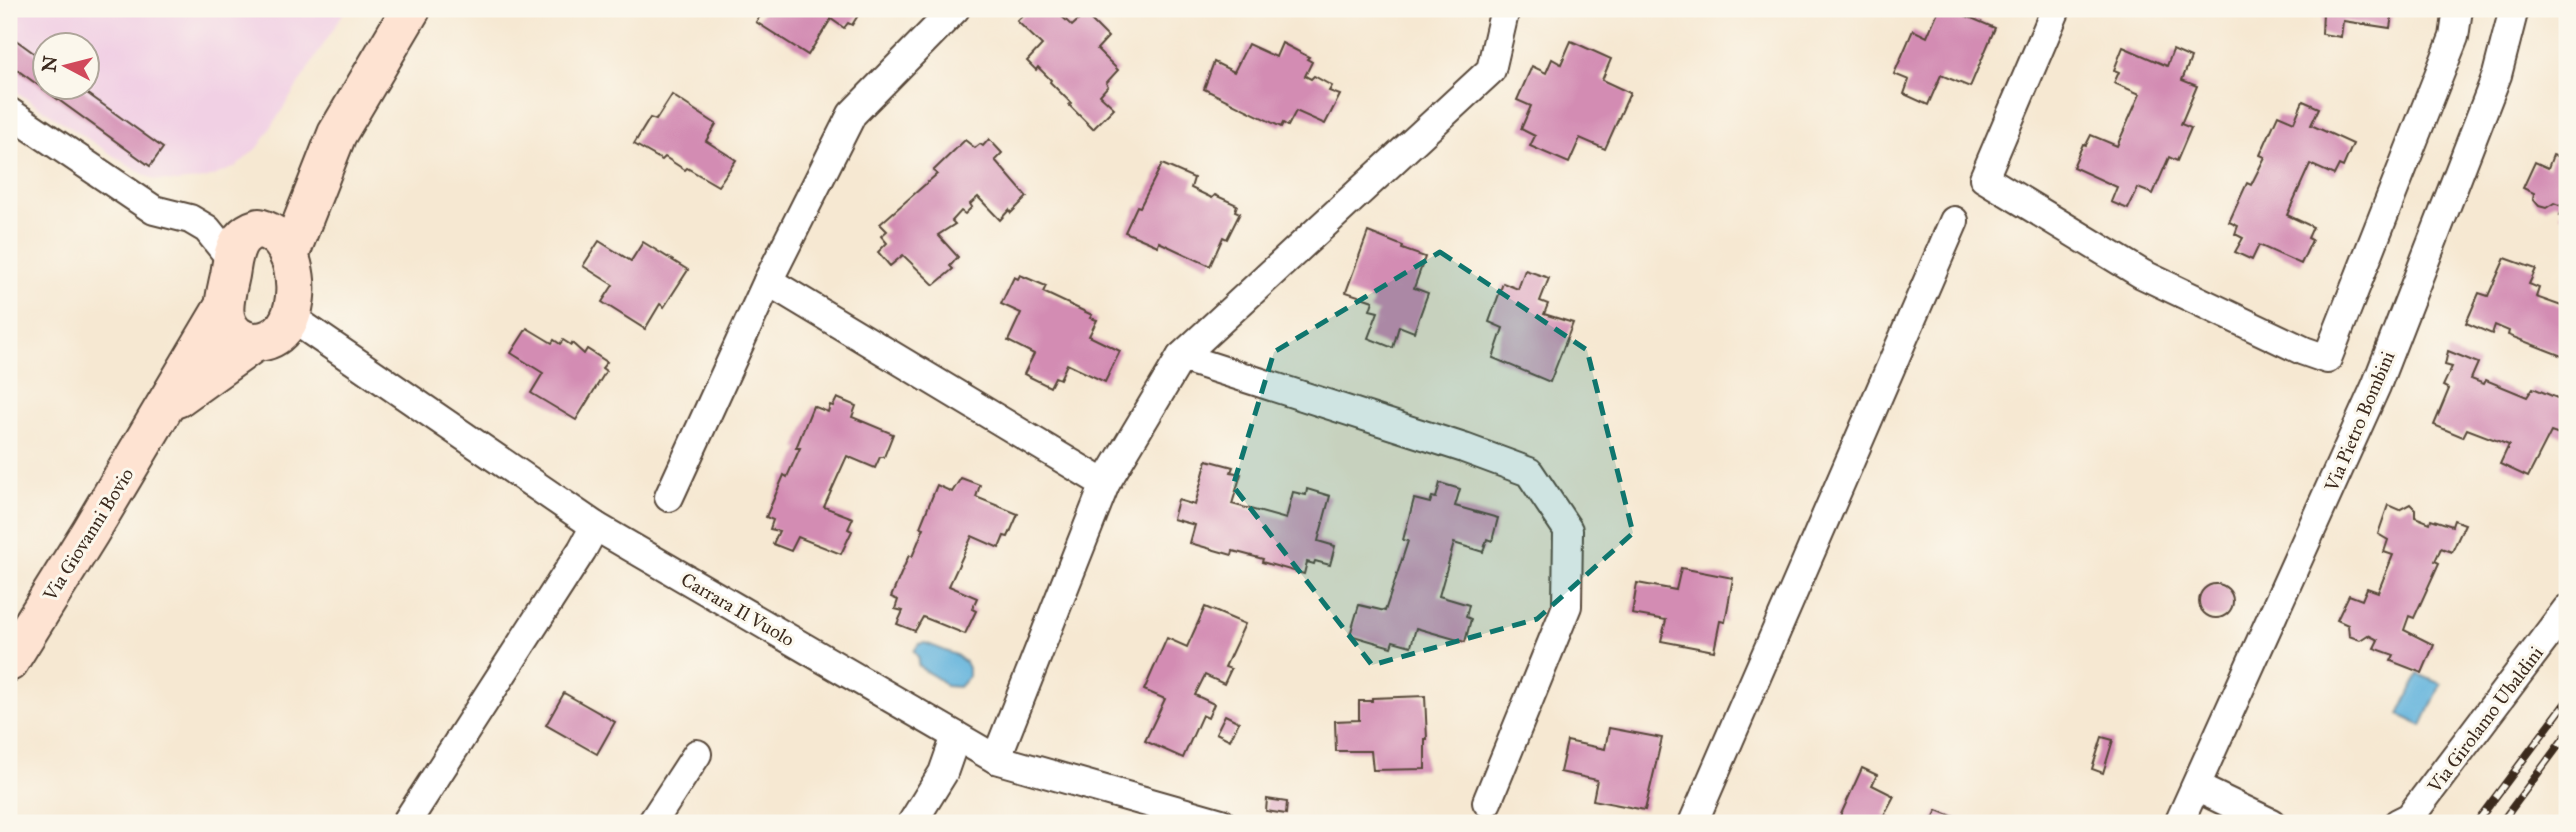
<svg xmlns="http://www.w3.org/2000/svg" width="2576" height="832" viewBox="0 0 2576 832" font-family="'IM FELL Great Primer',serif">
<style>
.built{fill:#f1d0e4;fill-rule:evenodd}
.water{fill:#61b2dc;stroke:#4e6e7d;stroke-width:2}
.building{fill:#d38cb3}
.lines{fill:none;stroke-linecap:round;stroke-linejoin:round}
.minor-casing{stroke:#574639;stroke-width:32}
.secondary-casing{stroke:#574639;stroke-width:42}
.minor{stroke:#fff;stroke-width:28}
.secondary{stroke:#fee3d2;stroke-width:38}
.rail-casing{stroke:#3b2a1e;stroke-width:8}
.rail{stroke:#fbf7ec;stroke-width:5;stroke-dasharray:16;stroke-linecap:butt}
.marked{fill:#0f766e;fill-opacity:0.2;stroke:#0f766e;stroke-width:5;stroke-dasharray:14 9;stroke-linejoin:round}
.labels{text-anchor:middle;stroke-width:6;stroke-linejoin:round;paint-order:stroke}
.street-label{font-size:19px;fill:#3b2a1e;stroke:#fbf7ec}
</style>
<rect width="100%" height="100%" fill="#fbf7ec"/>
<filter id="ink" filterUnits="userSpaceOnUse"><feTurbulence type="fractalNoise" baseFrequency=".0143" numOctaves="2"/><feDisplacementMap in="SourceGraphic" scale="14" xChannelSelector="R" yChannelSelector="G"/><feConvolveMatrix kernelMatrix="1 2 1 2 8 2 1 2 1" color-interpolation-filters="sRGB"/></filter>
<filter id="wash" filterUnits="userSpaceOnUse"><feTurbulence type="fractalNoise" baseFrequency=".00686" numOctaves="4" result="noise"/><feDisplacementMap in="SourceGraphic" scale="28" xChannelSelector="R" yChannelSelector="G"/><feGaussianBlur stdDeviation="1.57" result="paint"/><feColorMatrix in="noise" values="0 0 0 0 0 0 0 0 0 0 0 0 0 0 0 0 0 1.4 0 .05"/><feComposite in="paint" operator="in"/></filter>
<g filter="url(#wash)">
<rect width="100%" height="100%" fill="#f6e8d2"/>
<path class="built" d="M9 9H346L260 145 236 167 205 179 177 182 155 180 132 168 9 87ZM46 46H88V88H46Z"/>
<g class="water">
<path d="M925 643 956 655 965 662 968 668V677L959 687 946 686C937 675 926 674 918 665L919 659 914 651 919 644Z"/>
<path d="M2418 674 2441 684 2422 726 2399 715Z"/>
</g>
<g id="blocks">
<g class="building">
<path d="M765 9H862L852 25 848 23 844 28 831 19 808 55 756 22Z"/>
<path d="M1030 9H1054L1072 26 1085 14 1108 37 1097 49 1118 70 1106 83 1108 86 1100 95 1114 108 1093 129 1069 105 1071 103 1050 82 1051 80 1038 67 1036 70 1027 61 1042 45 1017 21Z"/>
<path d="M1939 9H1950L1995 28 1970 87 1941 75 1928 105 1904 94 1909 80 1894 74 1913 30 1927 37Z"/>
<path d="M2310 9H2393L2390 28 2343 21 2341 37 2322 34 2323 12Z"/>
<path d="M9 35 46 62V88H80L163 148 150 166 9 64Z"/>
<path d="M1571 41 1611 59 1602 80 1630 93 1605 149 1580 138 1569 163 1530 146 1535 136 1521 129 1531 106 1517 100 1532 66 1546 73 1552 59 1561 64Z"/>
<path d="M1282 43 1309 57 1307 59 1312 62 1305 76 1311 79 1314 76 1332 86 1329 91 1340 95 1325 124 1296 111 1288 126 1283 123 1281 127 1204 89 1214 62 1234 72 1248 44 1276 57Z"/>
<path d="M2123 47 2167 66 2173 50 2191 58 2182 80 2197 86 2181 124 2191 128 2177 161 2169 157 2153 194 2138 188 2128 209 2111 202 2117 187 2073 167 2083 144 2086 145 2091 135 2117 146 2140 94 2114 83 2119 72 2114 70Z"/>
<path d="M672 95 716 124 706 141 736 160 718 186 687 168 685 170 665 157 662 160 634 144 650 118 656 120Z"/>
<path d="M2303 101 2319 108 2311 125 2353 144 2343 167 2339 165 2334 175 2310 164 2287 215 2313 227 2308 238 2312 240 2301 264 2259 245 2252 260 2235 252 2243 238 2235 234 2238 226 2229 222 2247 183 2251 185 2265 157 2260 155 2278 115 2294 122Z"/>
<path d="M989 139 1002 153 995 160 1027 197 1011 213 1009 210 1000 220 978 197 970 204 972 207 965 214 961 211 952 221 955 224 938 235 958 257 950 266 953 269 934 285 903 255 890 266 878 252 887 243 881 236 887 231 880 224 937 174 933 171 965 140 975 148 980 144 983 146Z"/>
<path d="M2567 151V218L2560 215 2564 207 2554 203 2546 208 2539 206 2533 199 2534 193 2523 188 2535 162 2548 168 2553 155 2564 159Z"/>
<path d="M1162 164 1194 178 1191 188 1212 198 1215 195 1237 205 1235 211 1240 213 1227 239 1223 237 1210 266 1159 242 1158 246 1125 232 1137 206 1140 207Z"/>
<path d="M1368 232 1403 246 1402 249 1425 257 1414 288 1428 293 1414 332 1399 326 1393 348 1368 338 1378 312 1370 310 1373 301 1346 292Z"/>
<path d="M599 241 631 261 643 242 688 270 664 307 660 304 645 329 602 302 613 285 583 266Z"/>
<path d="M2505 258 2536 269 2529 284 2539 288 2536 297 2567 308V358L2508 335 2509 331 2495 325 2492 334 2466 323 2479 293 2488 296Z"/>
<path d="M1525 270 1549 278 1540 301 1548 304 1544 314 1573 323 1550 382 1493 358 1503 328 1489 322 1503 283 1518 289Z"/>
<path d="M1020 275 1046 286 1043 292 1092 315 1090 318 1097 320 1089 336 1120 351 1105 382 1067 364 1060 379 1055 377 1050 387 1024 374 1034 354 1008 341 1021 313 1001 304 1014 277 1018 279Z"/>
<path d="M527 328 552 343 554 340 560 344 563 340 571 345 572 343 584 354 587 349 607 362 602 368 606 371 576 420 531 393 543 373 511 353Z"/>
<path d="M2448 351 2478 363 2471 379 2484 384 2486 380 2527 397 2533 388 2567 402V427L2565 426 2562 436 2551 432 2528 477 2500 464 2509 445 2467 429 2463 437 2434 425 2449 389 2443 386 2452 367 2445 365Z"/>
<path d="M837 398 856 406 852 417 893 434 884 457H880L875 468 847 456 824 507 853 518 848 529 852 531 841 554 798 537 791 551 773 544 779 531 770 529 773 520 766 517 784 475 787 477 800 448H796L813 406 828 412 830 405 833 406Z"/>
<path d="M1207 460 1233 467 1231 472 1241 474 1232 504 1286 519 1293 492 1306 495 1307 489 1330 496 1318 541 1335 546 1330 565 1315 561 1314 564 1307 562 1304 574 1262 562 1263 559 1233 551 1232 555 1190 543 1195 525 1173 519 1178 500 1195 505Z"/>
<path d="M961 478 980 485 976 497 1018 514 1008 537 1004 536 999 548 972 536 949 586 977 598 972 609 976 611 965 634 923 617 915 631 897 624 903 611 895 609 898 600 891 597 909 555 912 557 924 528 920 527 937 485 952 492Z"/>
<path d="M1440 483 1460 489 1455 506 1498 518 1492 541 1487 539 1483 552 1454 543 1439 596 1469 605 1466 617 1471 619 1465 642 1416 628 1411 646 1393 641 1391 647 1350 635 1359 605 1385 611 1408 541 1403 540 1414 499 1430 503 1432 497 1436 498Z"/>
<path d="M2410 504 2415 509V517L2430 523 2431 519 2452 526 2454 520 2465 524 2452 552 2441 548 2435 561 2439 563 2414 618 2409 616 2404 630 2434 645 2422 673 2391 661 2394 655 2374 648 2378 640 2368 635 2360 640 2349 636 2348 625 2337 620 2349 595 2362 600 2367 588 2378 592 2393 555 2384 552 2388 540 2378 534 2388 505 2399 510Z"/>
<path d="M1681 568 1733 578 1725 622 1720 621 1714 651 1661 641 1666 620 1632 614 1637 583 1676 590Z"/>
<circle cx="2216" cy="601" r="17"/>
<path d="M1205 607 1245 624 1225 667 1231 669 1224 684 1205 675 1195 695 1214 704 1208 718 1202 715 1183 758 1145 741 1165 699 1144 690 1167 638 1187 647Z"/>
<path d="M564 693 615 722 597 754 546 725Z"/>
<path d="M1425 696 1427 739H1425V769L1373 770 1371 751H1336L1335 721 1359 720V701H1372V698Z"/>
<path d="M1225 715 1239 722 1230 740 1216 733Z"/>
<path d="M1609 728 1662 738 1645 810 1593 800 1597 780 1560 772 1567 741 1605 749Z"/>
<path d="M2102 737 2113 740 2103 773 2092 769Z"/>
<path d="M1862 768 1877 775 1872 785 1894 796 1884 815 1895 820 1893 823H1837Z"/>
<path d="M1267 799 1287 802 1286 814 1266 811Z"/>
<path d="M1937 810 1962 820 1961 823H1931Z"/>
</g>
</g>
</g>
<g filter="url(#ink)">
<use href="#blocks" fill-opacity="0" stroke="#574639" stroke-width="2"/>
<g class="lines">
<defs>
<g id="minor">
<path d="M2056 9 1984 178 2142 274 2304 351 2327 359 2454 37 2458 9"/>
<path d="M9 112 154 210 190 219 207 229 232 260"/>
<path d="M768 281 1105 484"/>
<path d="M292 318 595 526 996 759 1221 823"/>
<path d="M669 497 768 281 852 114 955 9"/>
<path d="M996 759 1105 484 1181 357"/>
<path d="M2196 787 2271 823"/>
<path d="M1487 802 1567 606 1568 530 1529 472 1464 448 1181 357 1491 70 1505 9"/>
<path d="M406 823 582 550 595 526"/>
<path d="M652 823 697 754"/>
<path d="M912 823 943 773 956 736"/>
<path d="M1693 823 1954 221"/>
<path d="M2179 823 2376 386 2497 75 2514 9"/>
<path d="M2398 823 2410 817 2567 609"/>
</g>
<g id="secondary">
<path d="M259 228C266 230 272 233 278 238 304 264 304 340 256 342 249 342 241 339 236 335 217 319 226 295 230 275 232 263 233 249 241 239 246 233 252 230 259 228Z"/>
<path d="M289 256 337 134 411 9"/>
<path d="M177 398 255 342"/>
<path d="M9 662 90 532 223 308"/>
</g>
</defs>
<use href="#minor" class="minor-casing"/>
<use href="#secondary" class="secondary-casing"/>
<use href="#minor" class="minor"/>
<use href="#secondary" class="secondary"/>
<defs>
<g id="rail">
<path d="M2476 823 2567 701"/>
<path d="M2501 823 2567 734"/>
</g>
</defs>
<use href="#rail" class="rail-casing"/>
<use href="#rail" class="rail"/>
</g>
</g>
<path class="marked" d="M1440 252 1587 350 1633 533 1537 619 1372 665 1233 486 1274 352Z"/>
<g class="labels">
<g class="street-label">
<text transform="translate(2359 421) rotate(-67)" y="7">Via Pietro Bombini</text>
<text transform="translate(88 534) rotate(-58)" y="7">Via Giovanni Bovio</text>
<text transform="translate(738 609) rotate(30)" y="7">Carrara Il Vuolo</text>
<text transform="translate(2485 719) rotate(-53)" y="7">Via Girolamo Ubaldini</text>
</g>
</g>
<rect width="2576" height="832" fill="none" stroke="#fbf7ec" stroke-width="35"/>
<g transform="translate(66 66) rotate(277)"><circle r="33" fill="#fbf7ec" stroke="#aea59a" stroke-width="2"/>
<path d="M0-5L12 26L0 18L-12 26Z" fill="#d1495b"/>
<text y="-10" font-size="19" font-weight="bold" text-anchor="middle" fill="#3b2a1e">N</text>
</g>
</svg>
